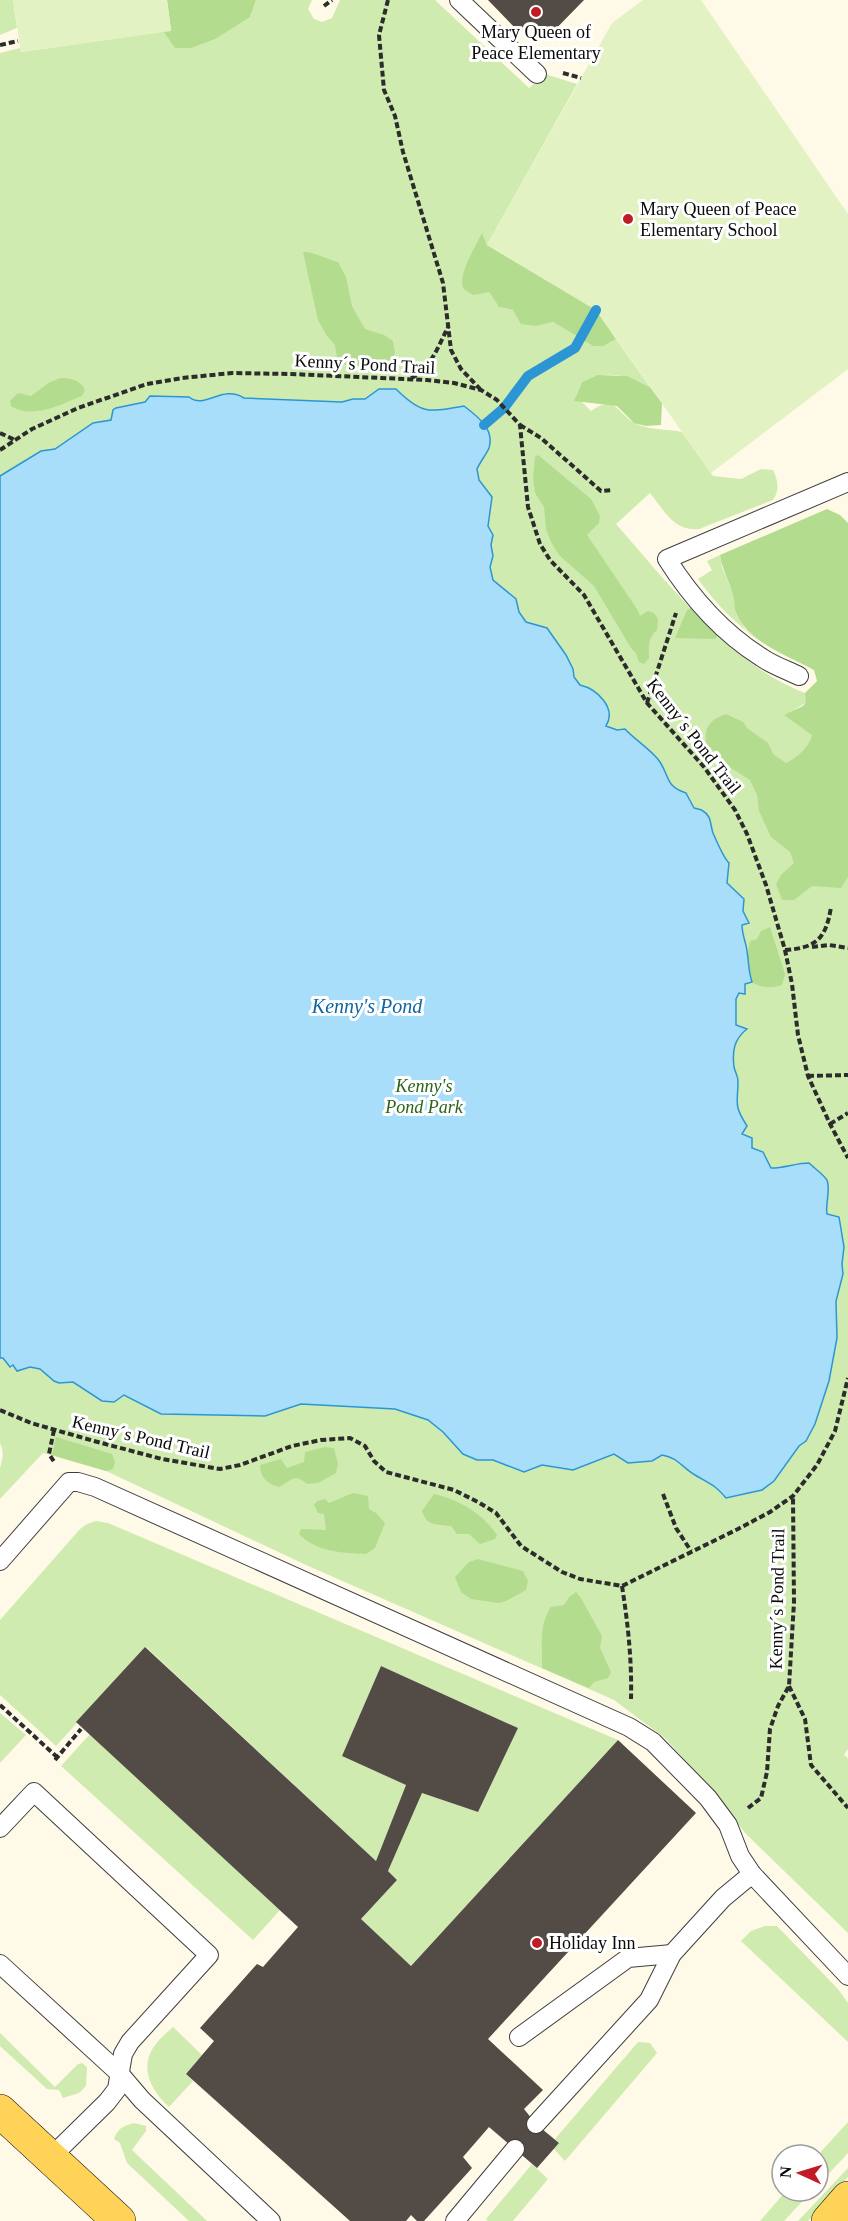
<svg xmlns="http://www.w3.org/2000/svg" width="848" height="2221" viewBox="0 0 848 2221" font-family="'Times New Roman',serif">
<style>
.green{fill:#d0ebb0}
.forest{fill:#b3dc8e}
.pitch{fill:#e2f2c2}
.water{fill:#a9defa;stroke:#2c96d5;stroke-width:1.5}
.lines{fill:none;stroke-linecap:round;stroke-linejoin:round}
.stream{stroke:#2c96d5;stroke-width:10}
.building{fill:#534b46}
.service-casing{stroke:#3d3d3d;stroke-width:20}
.primary-casing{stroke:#1b1b1b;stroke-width:34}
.path{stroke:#2c2c2c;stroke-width:4;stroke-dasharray:6 3;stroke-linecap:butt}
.service{stroke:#fff;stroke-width:18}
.primary{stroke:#ffd258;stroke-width:33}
.poi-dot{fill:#c11b28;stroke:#fff;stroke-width:2}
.labels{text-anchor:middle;stroke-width:6;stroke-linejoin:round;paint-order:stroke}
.poi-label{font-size:18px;fill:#0a0a0a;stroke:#fff;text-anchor:start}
.street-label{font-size:18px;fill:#0a0a0a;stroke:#fff}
.park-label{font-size:18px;font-style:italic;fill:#2a6418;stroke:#fff}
.water-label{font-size:20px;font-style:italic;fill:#0e65a2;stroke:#fff}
</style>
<rect width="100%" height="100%" fill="#fffae8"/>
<g class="green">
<path d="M0 0H13L17 28 0 35Z"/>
<path d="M256 0H312L308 9 314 19 322 22 332 18 340 0H435L529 88 545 74 577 84 487 245 482 234 489 292 499 307 513 310 537 326 553 322 593 346H604L616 339 650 387C624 374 609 370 582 382L576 396 591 411C616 393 617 414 635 423 647 430 668 429 682 432L713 476 741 479 761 469 773 470C778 480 780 490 773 500L699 529C674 532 664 510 650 493L616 524C666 581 733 667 805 693L807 702 794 710 848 765V1749L844 1755 848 1758V1933L745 1833 721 1801 666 1739 614 1700 306 1565 106 1471 43 1453 0 1499C0 1489 0 1477 0 1468 2 1459 5 1453 0 1443V53L20 48 21 52 154 33 232 15 250 17Z"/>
<path d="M720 555 722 567 734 596 736 614 745 629 759 641C735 623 715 603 698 579L712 570 707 561Z"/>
<path d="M96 1521 108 1523 618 1740 411 1966 361 1919 397 1880 388 1871 422 1793 478 1812 518 1728 381 1666 342 1756 406 1785 376 1861 146 1647 56 1746 0 1695V1620L80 1529 87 1524Z"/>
<path d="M0 1713 26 1735 0 1763Z"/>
<path d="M90 1734 280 1910 253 1940 61 1766Z"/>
<path d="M765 1926H777L838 1989 848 2003V2042L741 1941 751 1931Z"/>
<path d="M173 2027 202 2055 186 2074 193 2081 169 2107C153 2092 139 2070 153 2048 158 2040 166 2033 173 2027Z"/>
<path d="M0 2033 55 2087 78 2064 82 2063 87 2067 86 2086 79 2093 63 2098 59 2090 47 2089 0 2046Z"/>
<path d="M638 2042 650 2043 657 2053 565 2161 554 2149 559 2143 555 2139Z"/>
<path d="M848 2122V2153L818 2185V2155Z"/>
<path d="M134 2123 146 2126V2131L132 2150 207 2221H189L127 2163 120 2143 114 2139C118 2128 123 2126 134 2123Z"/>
<path d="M532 2164 548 2179 513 2221H488L486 2219Z"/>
<path d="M848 2168V2177L808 2221H798Z"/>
<path d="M786 2191H812L784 2221H760Z"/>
</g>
<g class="forest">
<path d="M167 0H256L250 17 215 39 191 48H175L164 32 171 30Z"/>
<path d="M482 233 487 245 596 310 616 339 604 346H593L553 322 537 326 521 324 513 310 499 307 489 292 473 295C472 294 465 290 464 289 456 277 476 246 482 233Z"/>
<path d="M303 252C316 252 325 259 338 262L346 277 352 306 365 329 384 335 393 341 395 353 387 369 338 364 335 345 327 336 318 320Z"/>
<path d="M598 375 627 376 650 387 662 403 661 425 646 426 634 423 617 406 574 401 582 382Z"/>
<path d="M61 378C70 378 81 380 85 390L82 396C62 404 31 420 11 406L10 401 18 393 31 396 50 382Z"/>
<path d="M538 455 591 499 600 516 599 523 587 535 637 609 640 616 648 611 654 613 658 619 657 630C647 638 649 647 649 658L644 664 639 662 636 653 631 648 594 586 559 555 551 542 546 529 544 507 535 493 533 478 535 457Z"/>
<path d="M827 509 840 515 848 523V877L841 888 812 886 794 900H782L776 884 781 875 794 863 790 852 771 837 759 811 757 795 750 780 731 768 724 760 706 744C704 726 710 720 726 714L743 722 747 728 768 743 773 754 786 763C796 759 810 746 812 735L784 715 803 706 806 702 805 693 817 681 814 670C787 655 749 643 736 613 734 608 735 600 733 595 729 581 722 569 720 555Z"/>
<path d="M691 608 717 631 718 635 715 639 675 638 687 610Z"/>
<path d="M770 927 785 974 782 985C770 988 763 989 752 982 748 968 746 956 750 941L757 939 761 931Z"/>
<path d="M56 1437 112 1454 115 1462 113 1469 106 1471 52 1455Z"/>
<path d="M325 1447 334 1448 338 1464 336 1473 318 1483 307 1484C293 1473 293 1480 279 1487 268 1484 260 1478 260 1465L281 1459 287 1468 304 1462 305 1452Z"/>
<path d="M353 1493 368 1496 369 1509 376 1513 385 1523 375 1548 366 1554C343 1553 316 1552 299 1534L301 1529 326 1530 324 1514 318 1513 314 1505 317 1501 325 1499 329 1503Z"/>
<path d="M434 1494C460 1500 482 1513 497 1535L495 1539 480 1544 469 1534H457L451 1526C437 1524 427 1527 422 1511Z"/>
<path d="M478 1559 523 1571 528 1581 526 1590 506 1601 499 1603 471 1599 461 1592 455 1577 469 1562Z"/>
<path d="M576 1592 581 1598 602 1636 600 1648 611 1672 608 1678 594 1682 589 1688 542 1668C543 1647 538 1626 551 1607L564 1605 569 1597Z"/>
</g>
<g class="pitch">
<path d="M13 0H167L171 31 21 52Z"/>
<path d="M643 0H701L848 214V369L711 473 596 310 487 245 612 23Z"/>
</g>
<path class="water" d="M379 389H396C422 415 429 412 464 406 477 416 495 429 489 448 486 455 480 462 477 469L479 480 492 497 488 526 493 535 491 545 493 556 490 567 493 580 516 599 519 612 526 622 547 628 566 655 573 669 574 677 580 685C597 689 617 708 606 726L617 730 625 729C635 740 653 751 660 762 670 777 665 786 686 793L694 808C697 809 701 809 703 811 712 816 710 825 713 833 716 840 724 858 729 863L727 883 744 899 743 911 749 923 742 925C742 935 746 942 747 951 749 963 748 969 752 982L745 984V994L739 993 736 999V1025L747 1029C734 1039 732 1051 734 1067 735 1072 738 1076 738 1081 738 1104 733 1104 747 1126L742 1134 752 1138V1148L763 1152 771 1168C785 1168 796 1163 809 1163 814 1168 823 1174 827 1180 831 1190 825 1204 827 1214L839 1217 844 1247 842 1264 843 1274 836 1301 837 1338 829 1381 815 1424 806 1441 799 1446 774 1481 762 1490 726 1498C714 1484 710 1484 695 1475 681 1467 679 1458 662 1455L652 1461 628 1463 614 1454 573 1470 542 1465 524 1472 493 1460H477L463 1454 443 1432 428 1420 395 1409 301 1404 265 1416 161 1414 124 1395 114 1402 102 1401 73 1382 59 1383 54 1381 40 1369 30 1367 17 1371 13 1365 10 1367 3 1358H0V476L41 451 55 449 93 423 111 420 113 410 116 408 145 402 150 396 189 397C205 410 222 384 244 398L342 402 353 399H365Z"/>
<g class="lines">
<path class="stream" d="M484 425 504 408 528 376 575 348 596 310"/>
</g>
<g class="building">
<path d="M488 0H584L544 41 528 25 520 33Z"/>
<path d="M145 1647 376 1861 406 1785 342 1756 381 1666 518 1728 478 1812 422 1793 388 1871 397 1880 361 1919 411 1966 618 1740 696 1813 488 2039 543 2090 524 2109 536 2124 559 2143 537 2168 489 2127 463 2157 472 2168 424 2221H417L411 2215 406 2221H350L186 2074 214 2041 200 2028 257 1964 263 1967 298 1927 76 1722Z"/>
</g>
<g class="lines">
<defs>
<g id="service">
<path d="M459 0 537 74"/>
<path d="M799 676C787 670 772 665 761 657 723 633 691 597 667 559L848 482"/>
<path d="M0 1561 69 1482H78L95 1487 629 1727 653 1742 708 1798 728 1825 740 1856 752 1874 848 1976"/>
<path d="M0 1828 34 1792 209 1955 130 2042 123 2054 117 2089 107 2102 51 2157"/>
<path d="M0 1964 119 2073 142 2100 271 2221"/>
<path d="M519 2037 628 1958 672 1954"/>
<path d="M536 2124 649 2000 672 1954 723 1898 752 1874"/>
<path d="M455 2221 515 2149"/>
</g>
<g id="primary">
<path d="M0 2111 119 2221"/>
<path d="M828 2221 848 2198"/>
</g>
</defs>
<use href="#service" class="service-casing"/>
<use href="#primary" class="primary-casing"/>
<g class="path">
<path d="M388 0 379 35 384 90 395 116 403 152 443 283 451 350 461 369 480 389"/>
<path d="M324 6 332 0"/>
<path d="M0 45 18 41"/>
<path d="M563 73 581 78"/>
<path d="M411 378C430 370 439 345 448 327"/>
<path d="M520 425 541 438 601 491 613 490"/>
<path d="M0 433 15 440"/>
<path d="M0 450 32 429 78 408 147 384 182 378 232 373 291 374 427 380 454 383 481 390 497 400 520 425 528 507 540 544 550 560 584 595 647 703 704 767 735 810 747 834 766 885 785 950 792 984 798 1035 808 1076 830 1124 848 1158"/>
<path d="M647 703 676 613"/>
<path d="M812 947 829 945 848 948"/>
<path d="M785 950C816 948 826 939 831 907"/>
<path d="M808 1076 848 1075"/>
<path d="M830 1124 848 1113"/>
<path d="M0 1410 31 1423 94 1441 162 1459 220 1469 240 1465 292 1446 321 1440 350 1438 365 1446 374 1461 386 1472 454 1490 478 1502 496 1513 521 1546 562 1572 580 1579 622 1586 738 1529 770 1512 793 1496 817 1465 835 1431 848 1378"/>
<path d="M54 1430 49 1454 55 1463"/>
<path d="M663 1494 676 1528 691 1551"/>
<path d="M622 1586C628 1624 632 1661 631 1699"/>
<path d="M789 1686 805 1719 811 1765 848 1808"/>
<path d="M0 1705 57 1757"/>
<path d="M55 1760 81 1729"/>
<path d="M748 1808 761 1798 767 1772 770 1729 778 1706 789 1686 794 1602 793 1497"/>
</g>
<use href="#service" class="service"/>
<use href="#primary" class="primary"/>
</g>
<g class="poi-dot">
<circle cx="536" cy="12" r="6"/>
<circle cx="628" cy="219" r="6"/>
<circle cx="537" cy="1943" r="6"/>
</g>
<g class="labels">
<g class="poi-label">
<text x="536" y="38" text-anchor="middle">Mary Queen of<tspan x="536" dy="21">Peace Elementary</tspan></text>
<text x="640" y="215">Mary Queen of Peace<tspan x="640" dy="21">Elementary School</tspan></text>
<text x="549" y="1949">Holiday Inn</text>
</g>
<g class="street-label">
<text transform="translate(365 364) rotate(3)" y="6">Kenny´s Pond Trail</text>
<text transform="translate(694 736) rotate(52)" y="6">Kenny´s Pond Trail</text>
<text transform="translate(141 1437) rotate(13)" y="6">Kenny´s Pond Trail</text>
<text transform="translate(777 1599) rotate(-89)" y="6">Kenny´s Pond Trail</text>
</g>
<g class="park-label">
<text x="424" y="1092">Kenny's<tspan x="424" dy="21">Pond Park</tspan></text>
</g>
<g class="water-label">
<text x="367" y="1013">Kenny's Pond</text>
</g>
</g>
<g transform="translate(800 2173) rotate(274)"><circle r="28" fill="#ffffff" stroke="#9d9d9d" stroke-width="1.5"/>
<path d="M0-4.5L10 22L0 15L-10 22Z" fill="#c11b28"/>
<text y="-9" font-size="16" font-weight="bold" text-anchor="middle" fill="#0a0a0a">N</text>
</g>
</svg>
